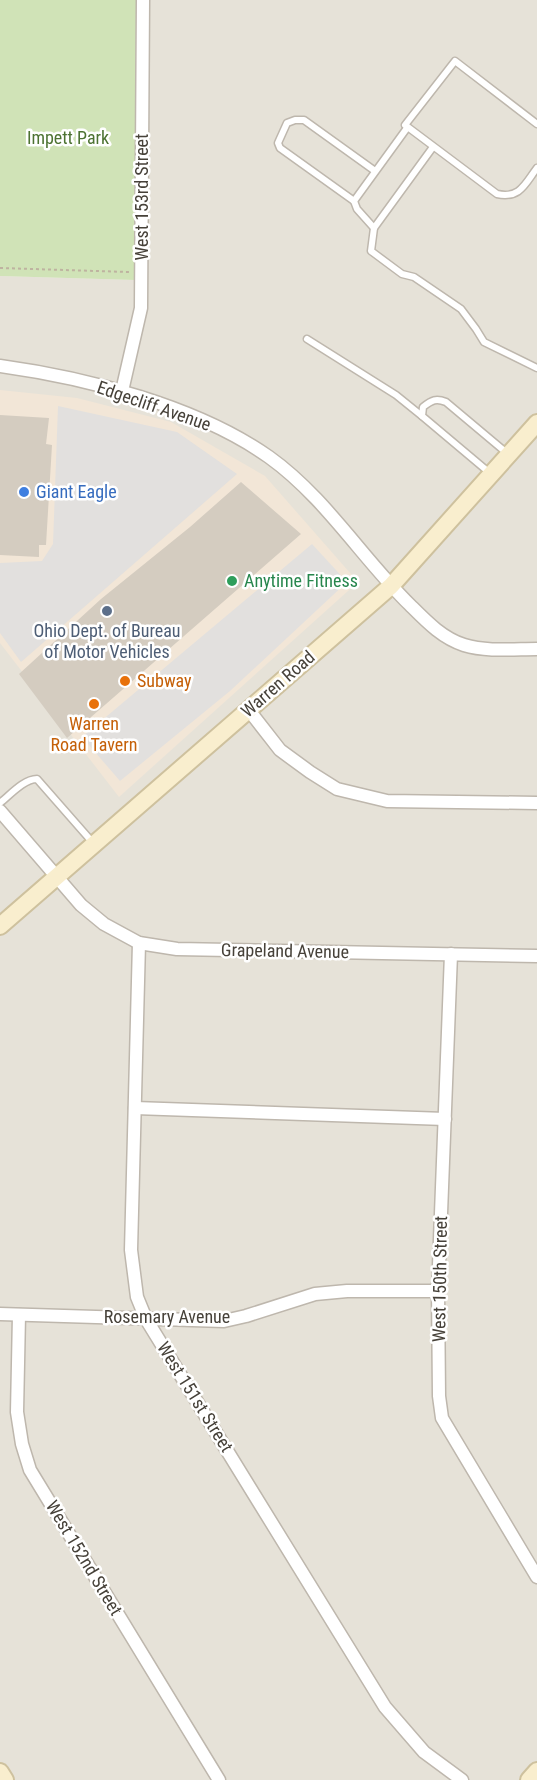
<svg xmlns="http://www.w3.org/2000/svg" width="537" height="1780" viewBox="0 0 537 1780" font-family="'Roboto Condensed',sans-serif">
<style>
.residential{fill:#e6e2d8}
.commercial{fill:#f2e6d7}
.green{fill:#d0e3b7}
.parking{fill:#e2e0de}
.building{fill:#d4ccc0}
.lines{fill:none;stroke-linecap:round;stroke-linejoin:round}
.lane-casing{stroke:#beb7ad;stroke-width:9}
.street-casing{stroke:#beb7ad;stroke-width:15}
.secondary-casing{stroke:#cec19e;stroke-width:20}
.path{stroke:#beb3a0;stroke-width:2;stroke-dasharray:3 3;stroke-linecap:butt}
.lane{stroke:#fff;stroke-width:6}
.street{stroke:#fff;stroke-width:12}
.secondary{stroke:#f9eece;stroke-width:16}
.shop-dot{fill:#3f7fe0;stroke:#fff;stroke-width:2}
.leisure-dot{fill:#2e9e5b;stroke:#fff;stroke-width:2}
.service-dot{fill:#5c6f8a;stroke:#fff;stroke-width:2}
.food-dot{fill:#e8710a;stroke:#fff;stroke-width:2}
.labels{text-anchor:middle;stroke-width:5;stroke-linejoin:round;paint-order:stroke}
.park-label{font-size:18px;fill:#4c7231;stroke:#fff}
.street-label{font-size:18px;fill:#464139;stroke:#fff}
.shop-label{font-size:18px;fill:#366cbe;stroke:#fff;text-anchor:start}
.leisure-label{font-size:18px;fill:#27864d;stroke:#fff;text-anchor:start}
.service-label{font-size:18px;fill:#4e5e75;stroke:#fff}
.food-label{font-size:18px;fill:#c56008;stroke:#fff;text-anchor:start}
</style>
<rect width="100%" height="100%" fill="#f3f0ea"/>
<path class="residential" d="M131 0H537V1780H0V276L135 280Z"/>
<path class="commercial" d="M0 390 77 398 171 422 265 476 358 582 119 797 0 643Z"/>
<path class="green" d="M0 0H136L135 280 0 276Z"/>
<g class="parking">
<path d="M58 406 177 432 237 474 21 662 0 633V563L42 561 53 544Z"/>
<path d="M312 544 347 582 230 691 120 781 82 737Z"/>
</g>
<g class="building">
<path d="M0 415 49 418 46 444 52 445 46 545H39V557L0 555Z"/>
<path d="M241 482 301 534 67 738 19 674 101 599 190 527Z"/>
</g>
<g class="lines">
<defs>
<g id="lane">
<path d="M537 124 455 61 405 125 497 194C520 199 525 184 537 168"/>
<path d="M433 147 374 228 371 251 402 274 414 277 461 309 476 329 484 342 537 368"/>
<path d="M354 201 280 148 278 143 287 123 295 120H304L375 171"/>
<path d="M374 228 357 209 354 201 407 128"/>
<path d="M307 339 396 395 422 416"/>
<path d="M491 474 422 416 423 407C432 400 436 398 446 402L508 454"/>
<path d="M0 803C10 795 24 779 37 779L94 844"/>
</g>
<g id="street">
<path d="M0 366C87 378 197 406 269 457 325 497 362 558 410 605 426 621 442 638 464 645 487 652 514 649 537 649"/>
<path d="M122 391 141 308 143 0"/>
<path d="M248 709 280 750 310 772 337 789 387 801 537 803"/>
<path d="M0 811 81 905 104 924 139 943 177 949 537 956"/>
<path d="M139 943 131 1250 137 1297 146 1319 385 1707 424 1752 462 1780"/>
<path d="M451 954 438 1291 439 1396 442 1418 537 1577"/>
<path d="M135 1108 445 1119"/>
<path d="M0 1314 224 1321 246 1316 315 1294 347 1291H438"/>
<path d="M19 1315 17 1412 22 1444 30 1470 219 1780"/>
</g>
<g id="secondary">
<path d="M0 926 391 586 537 423"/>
<path d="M0 1772 5 1780"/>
<path d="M529 1780 537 1771"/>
</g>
</defs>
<use href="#lane" class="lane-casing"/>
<use href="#street" class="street-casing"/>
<use href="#secondary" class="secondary-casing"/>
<path class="path" d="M0 268 129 272"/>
<use href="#lane" class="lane"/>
<use href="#street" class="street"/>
<use href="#secondary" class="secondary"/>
</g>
<circle class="shop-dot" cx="24" cy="492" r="6"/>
<circle class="leisure-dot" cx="232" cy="581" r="6"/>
<circle class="service-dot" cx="107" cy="611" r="6"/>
<g class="food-dot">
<circle cx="125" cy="681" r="6"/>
<circle cx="94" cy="704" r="6"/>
</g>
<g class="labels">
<g class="park-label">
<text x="68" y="144">Impett Park</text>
</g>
<g class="street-label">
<text transform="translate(142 197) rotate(-90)" y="6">West 153rd Street</text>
<text transform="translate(154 406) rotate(19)" y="6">Edgecliff Avenue</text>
<text transform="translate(278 684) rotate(-41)" y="6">Warren Road</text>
<text transform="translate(285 951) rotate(1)" y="6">Grapeland Avenue</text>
<text transform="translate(440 1279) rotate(-89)" y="6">West 150th Street</text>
<text x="167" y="1323">Rosemary Avenue</text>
<text transform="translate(195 1397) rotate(58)" y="6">West 151st Street</text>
<text transform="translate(84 1558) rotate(59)" y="6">West 152nd Street</text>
</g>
<g class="shop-label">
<text x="36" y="498">Giant Eagle</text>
</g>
<g class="leisure-label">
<text x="244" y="587">Anytime Fitness</text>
</g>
<g class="service-label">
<text x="107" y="637">Ohio Dept. of Bureau<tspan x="107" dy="21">of Motor Vehicles</tspan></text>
</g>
<g class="food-label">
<text x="137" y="687">Subway</text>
<text x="94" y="730" text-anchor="middle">Warren<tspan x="94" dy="21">Road Tavern</tspan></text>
</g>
</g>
</svg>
